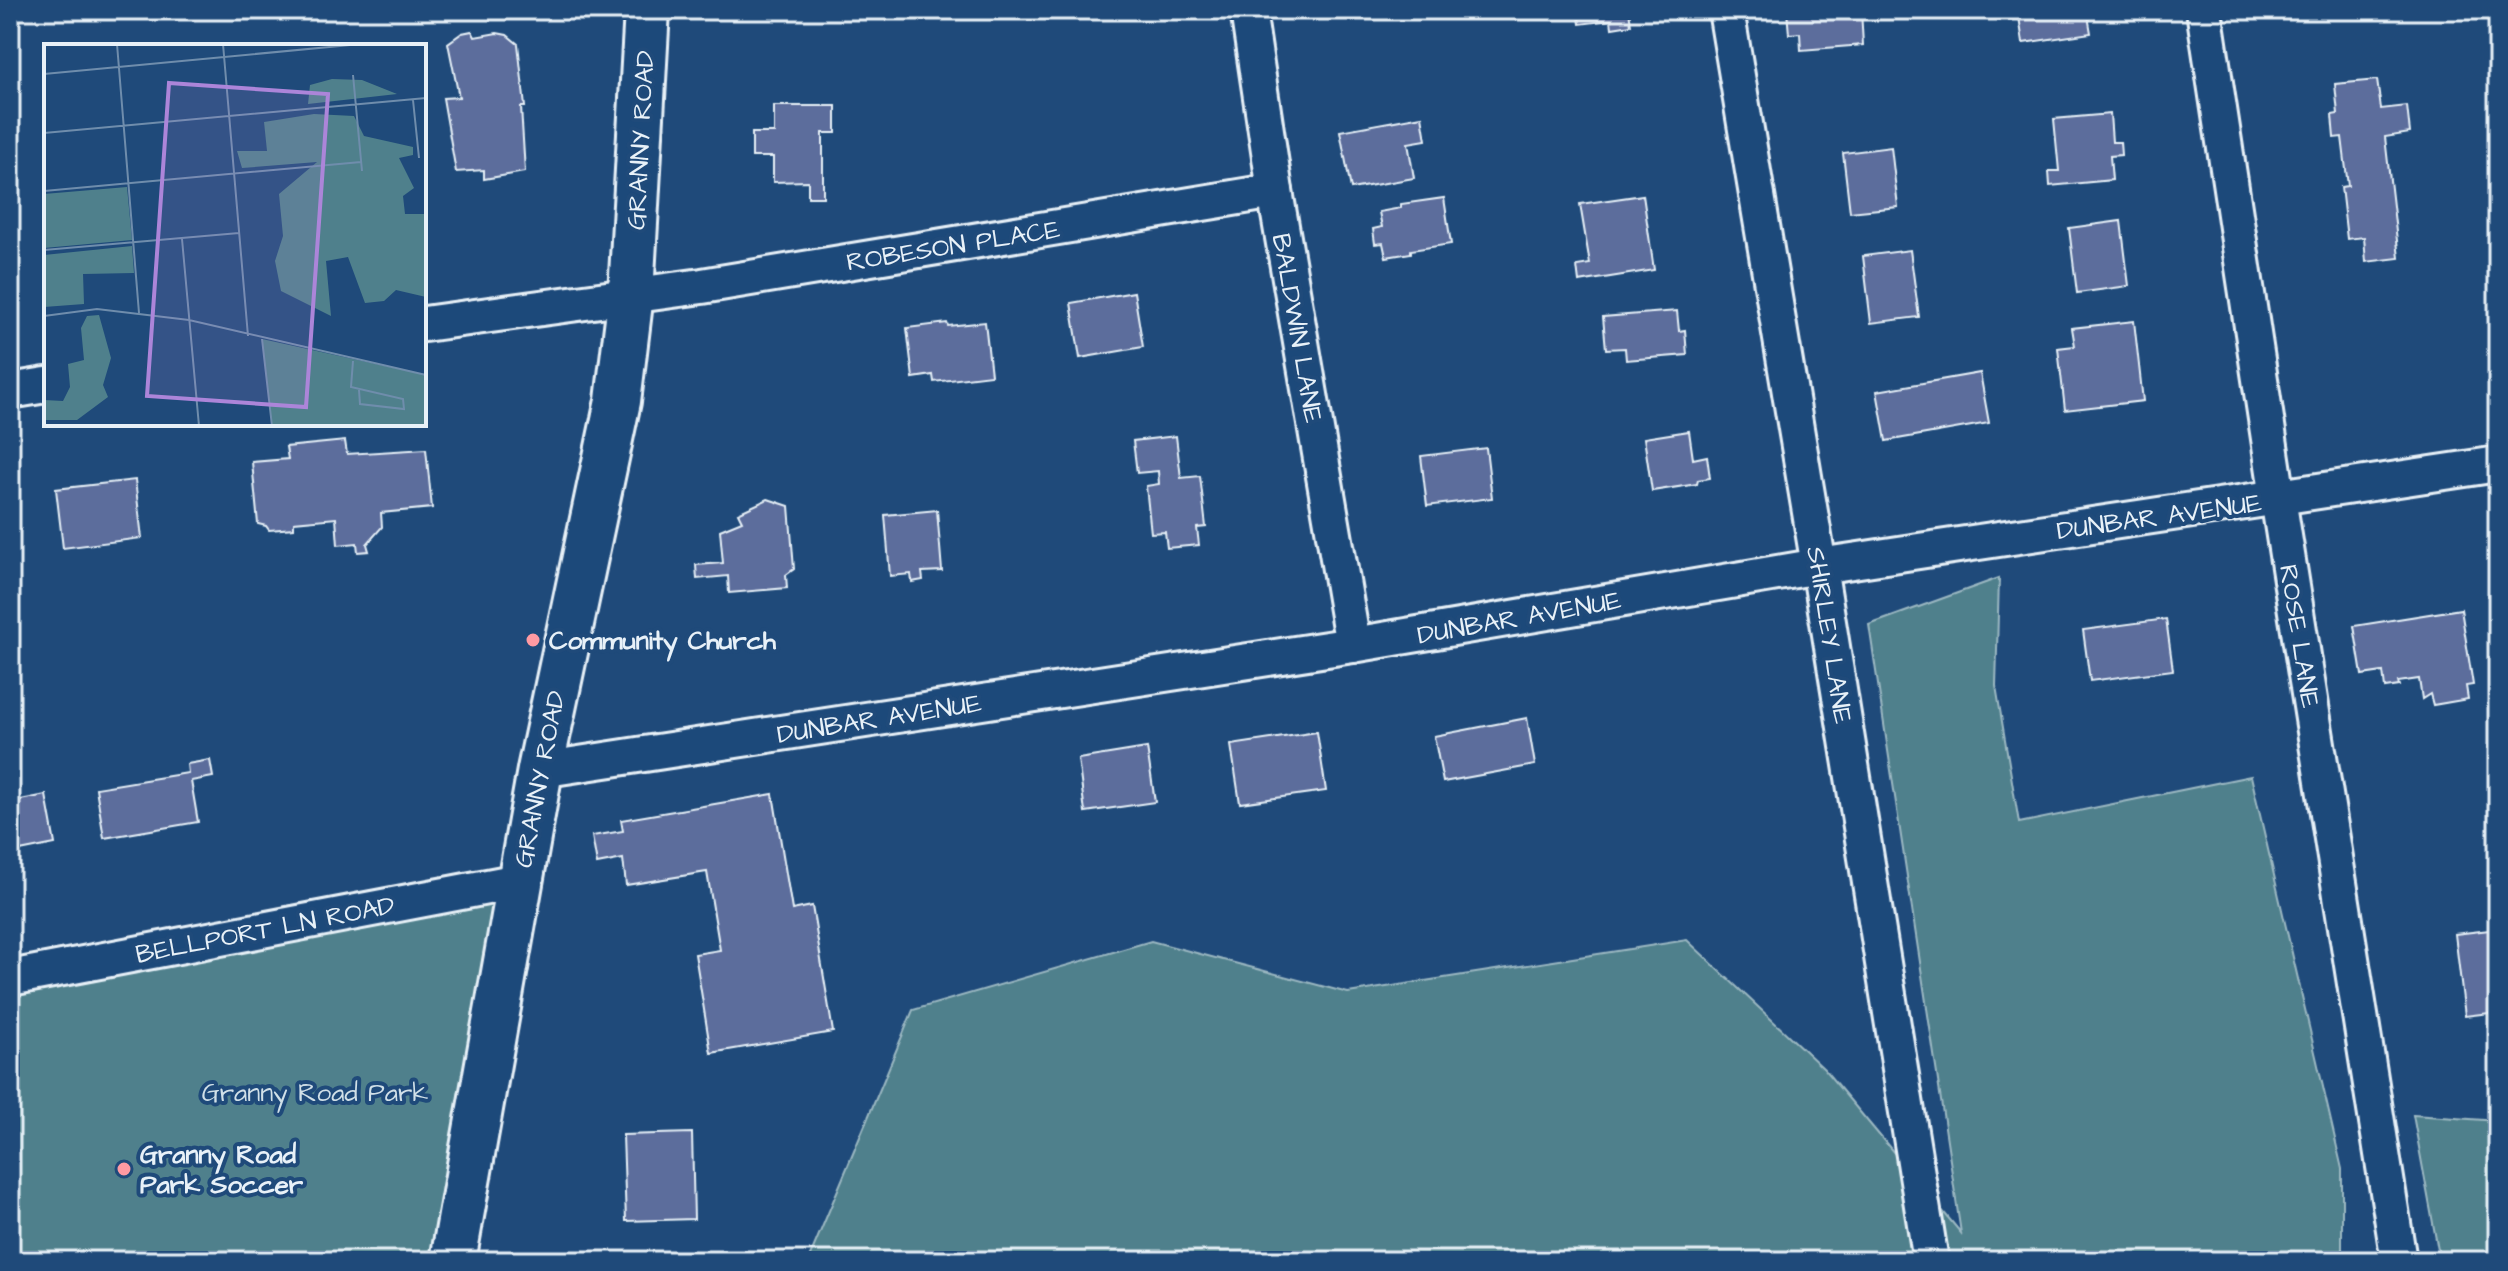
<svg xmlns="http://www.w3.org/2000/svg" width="2508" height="1271" viewBox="0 0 2508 1271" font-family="'Architects Daughter',sans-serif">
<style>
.green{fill:#4f808c;stroke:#9cb8c2;stroke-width:2}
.building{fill:#5b6d9c;stroke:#e8f1f8;stroke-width:2}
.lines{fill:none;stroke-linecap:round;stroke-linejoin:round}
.street-casing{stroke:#e8f1f8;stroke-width:40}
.secondary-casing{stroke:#e8f1f8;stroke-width:50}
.street{stroke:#1f4a7a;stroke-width:34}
.secondary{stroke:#1f4a7a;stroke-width:44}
.poi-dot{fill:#ff9aa2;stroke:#1f4a7a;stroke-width:3}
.labels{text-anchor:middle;stroke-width:8;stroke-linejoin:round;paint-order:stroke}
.street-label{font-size:26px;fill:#e8f1f8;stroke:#1f4a7a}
.poi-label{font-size:26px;font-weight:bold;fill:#e8f1f8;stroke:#1f4a7a;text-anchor:start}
.park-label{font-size:26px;fill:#d1e0e8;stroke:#1f4a7a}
.inset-road{fill:none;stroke:#6f8dac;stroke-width:2}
.view{fill:#ac85d9;fill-opacity:0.15;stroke:#ac85d9;stroke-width:4}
.inset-edge{fill:none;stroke:#e8f1f8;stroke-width:4}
</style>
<rect width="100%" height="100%" fill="#1f4a7a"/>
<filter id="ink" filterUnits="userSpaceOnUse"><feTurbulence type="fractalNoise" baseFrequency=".0125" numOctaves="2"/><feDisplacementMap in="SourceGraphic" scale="16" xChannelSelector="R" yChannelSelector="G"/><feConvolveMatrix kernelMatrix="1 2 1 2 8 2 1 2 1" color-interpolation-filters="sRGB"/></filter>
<g filter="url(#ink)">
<g class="green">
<path d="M1999 578 1996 686 2019 823 2251 776 2342 1169V1261H808L913 1010 1151 941 1348 993 1687 940 1824 1069 1961 1233 1869 625Z"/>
<path d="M519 881 462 1261H10V979Z"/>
<path d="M2413 1115 2498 1121V1261H2440Z"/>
</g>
<g class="building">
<path d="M1578 10H1629L1631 25 1612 28 1611 20 1580 24Z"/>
<path d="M1861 10 1863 45 1801 50 1800 33 1789 34 1787 11Z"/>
<path d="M2018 10H2087L2091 33 2023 43Z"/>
<path d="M472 31 475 37 497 33 507 35 518 44 525 107H521L525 172 484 179V170L456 172 443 98 459 97 448 43 462 33Z"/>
<path d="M2377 80 2381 109 2407 106 2410 133 2385 137 2399 258 2366 262 2364 237 2347 239 2341 187 2348 186 2342 137 2334 138 2332 115 2338 114 2335 84Z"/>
<path d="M774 106H836V133H823V197H808V181L773 182V157H752V133H774Z"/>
<path d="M2110 114 2112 142H2120L2121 155 2110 156 2112 180 2050 186 2049 171H2059L2054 119Z"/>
<path d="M1422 116 1426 140 1408 143 1414 178 1351 189 1340 131Z"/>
<path d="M1891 147 1898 207 1850 212 1843 153Z"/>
<path d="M1643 195 1654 270 1579 282 1577 266 1590 264 1580 204Z"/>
<path d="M1444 198 1451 244 1411 250V253L1386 257 1383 243 1375 244 1373 229 1382 227 1379 212 1401 208V204Z"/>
<path d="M2121 221 2129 286 2077 293 2069 228Z"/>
<path d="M1910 250 1919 317 1871 323 1863 256Z"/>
<path d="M1134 292 1143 347 1080 358 1071 303Z"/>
<path d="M1677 311 1679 331 1685 330 1687 355 1626 360 1625 348 1606 349 1603 317Z"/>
<path d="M2134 321 2143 401 2065 410 2058 348 2075 346 2072 328Z"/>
<path d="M985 322 991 375 934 382 933 375 913 378 907 328 947 323 948 326Z"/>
<path d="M1980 373 1989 423 1886 441 1877 391Z"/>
<path d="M1689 431 1693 459 1707 456 1710 478 1698 480 1697 484 1652 491 1644 438Z"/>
<path d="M1176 436 1181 478 1200 476 1206 527 1197 528 1199 545 1167 548 1165 532 1151 533 1146 486 1159 484 1158 471 1137 473 1133 441Z"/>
<path d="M345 441 347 454 426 449 432 508 381 513 382 527 367 544 369 551 358 552 357 543 338 545 336 518 294 522V528L269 530 266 526 258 524 252 462 288 459 286 447Z"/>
<path d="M1486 448 1492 498 1427 506 1421 456Z"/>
<path d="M135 480 142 538 63 548 56 489Z"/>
<path d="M768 499 789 506 794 569 786 575 787 588 729 593 728 576 697 579 696 565 723 563 720 530 742 521 738 513Z"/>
<path d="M937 510 942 571 922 572 923 580 912 582 911 574 890 576 885 515Z"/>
<path d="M10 556 15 592 10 593Z"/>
<path d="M2461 609 2473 685 2466 686 2468 699 2433 705 2430 694 2422 699 2419 679 2398 682 2399 686 2385 688 2383 672 2362 675 2354 626Z"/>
<path d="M2166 619 2173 670 2090 681 2083 630Z"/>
<path d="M1527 718 1535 765 1443 782 1434 736Z"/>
<path d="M1317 732 1326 791 1240 803 1231 745Z"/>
<path d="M1147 748 1155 802 1085 812 1078 759Z"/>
<path d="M210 760 213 777 191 781 198 822 104 838 96 788 188 773 187 764Z"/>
<path d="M773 794 792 910 812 906 833 1032 711 1053 695 954 720 950 707 872 626 885 623 859 597 864 592 836 623 831 621 820Z"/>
<path d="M46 795 55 844 10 853V802Z"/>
<path d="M2498 929V1012L2465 1016 2455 934Z"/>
<path d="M692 1133 694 1219 626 1221 623 1135Z"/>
</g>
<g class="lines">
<defs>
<g id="street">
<path d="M1248 10 1275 191 1353 645"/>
<path d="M1726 10 1819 566 1931 1261"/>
<path d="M2204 10 2278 498 2399 1261"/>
<path d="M424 324 702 286 1275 191"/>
<path d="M10 391 46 385"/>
<path d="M540 770 1353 645 1819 566 2498 464"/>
<path d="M10 978 519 881"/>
</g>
<path id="secondary" d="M453 1261 540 770 618 401 631 294 647 10"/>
</defs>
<use href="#street" class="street-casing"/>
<use href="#secondary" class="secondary-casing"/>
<use href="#street" class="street"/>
<use href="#secondary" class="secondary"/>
</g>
</g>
<g class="poi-dot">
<circle cx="533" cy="640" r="8"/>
<circle cx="124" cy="1169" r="8"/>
</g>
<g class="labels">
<g class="street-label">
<text transform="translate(640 140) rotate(-87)" y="9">GRANNY ROAD</text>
<text transform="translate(953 245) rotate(-9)" y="9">ROBESON PLACE</text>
<text transform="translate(1298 328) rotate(80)" y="9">BALDWIN LANE</text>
<text transform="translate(2159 516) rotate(-8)" y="9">DUNBAR AVENUE</text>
<text transform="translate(1519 617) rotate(-10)" y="9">DUNBAR AVENUE</text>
<text transform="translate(1830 635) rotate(81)" y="9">SHIRLEY LANE</text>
<text transform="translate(2300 636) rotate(81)" y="9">ROSE LANE</text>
<text transform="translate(879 718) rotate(-9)" y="9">DUNBAR AVENUE</text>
<text transform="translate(539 779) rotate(-79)" y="9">GRANNY ROAD</text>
<text transform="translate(265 929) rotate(-11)" y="9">BELLPORT LN ROAD</text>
</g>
<g class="poi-label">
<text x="549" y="649">Community Church</text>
<text x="140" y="1163">Granny Road<tspan x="140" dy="30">Park Soccer</tspan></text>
</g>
<g class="park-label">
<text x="315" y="1101">Granny Road Park</text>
</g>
</g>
<g transform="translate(44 44)">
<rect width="382" height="382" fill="#1f4a7a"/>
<path d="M288 35 318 36 353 50 264 60 266 41ZM270 70 310 72 320 92 369 103V111L355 114 370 144 359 152 361 170H382V253L352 246 340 257 321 259 304 213 282 217 287 272 237 247 231 217 239 192 235 150 273 118 198 124 193 107H223L220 78ZM83 143 88 196 0 204V150ZM88 202 90 229 39 230 40 260 0 263V211ZM55 271 67 314 59 341 64 353 33 376H0V356L19 357 26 343 24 320 40 316 37 284 43 272ZM218 295 382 331V382H228Z" fill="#4f808c"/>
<path class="inset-road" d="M73 0 95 269M179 0 204 292M0 30 317 0M309 31 318 127M369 56 375 114M0 89 382 54M0 147 317 118M138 195 155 382M0 206 195 189M0 272 53 265 145 276 382 331M218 295 228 382M309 317 307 343 359 355 360 365 316 360 315 346"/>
<path class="view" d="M125 39 284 50 262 363 103 352Z"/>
<rect width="382" height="382" class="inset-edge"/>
</g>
<rect width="2508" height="1271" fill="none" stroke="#1f4a7a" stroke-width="40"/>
<rect x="20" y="20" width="2468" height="1231" fill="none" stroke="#e8f1f8" stroke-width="3" filter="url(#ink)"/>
</svg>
